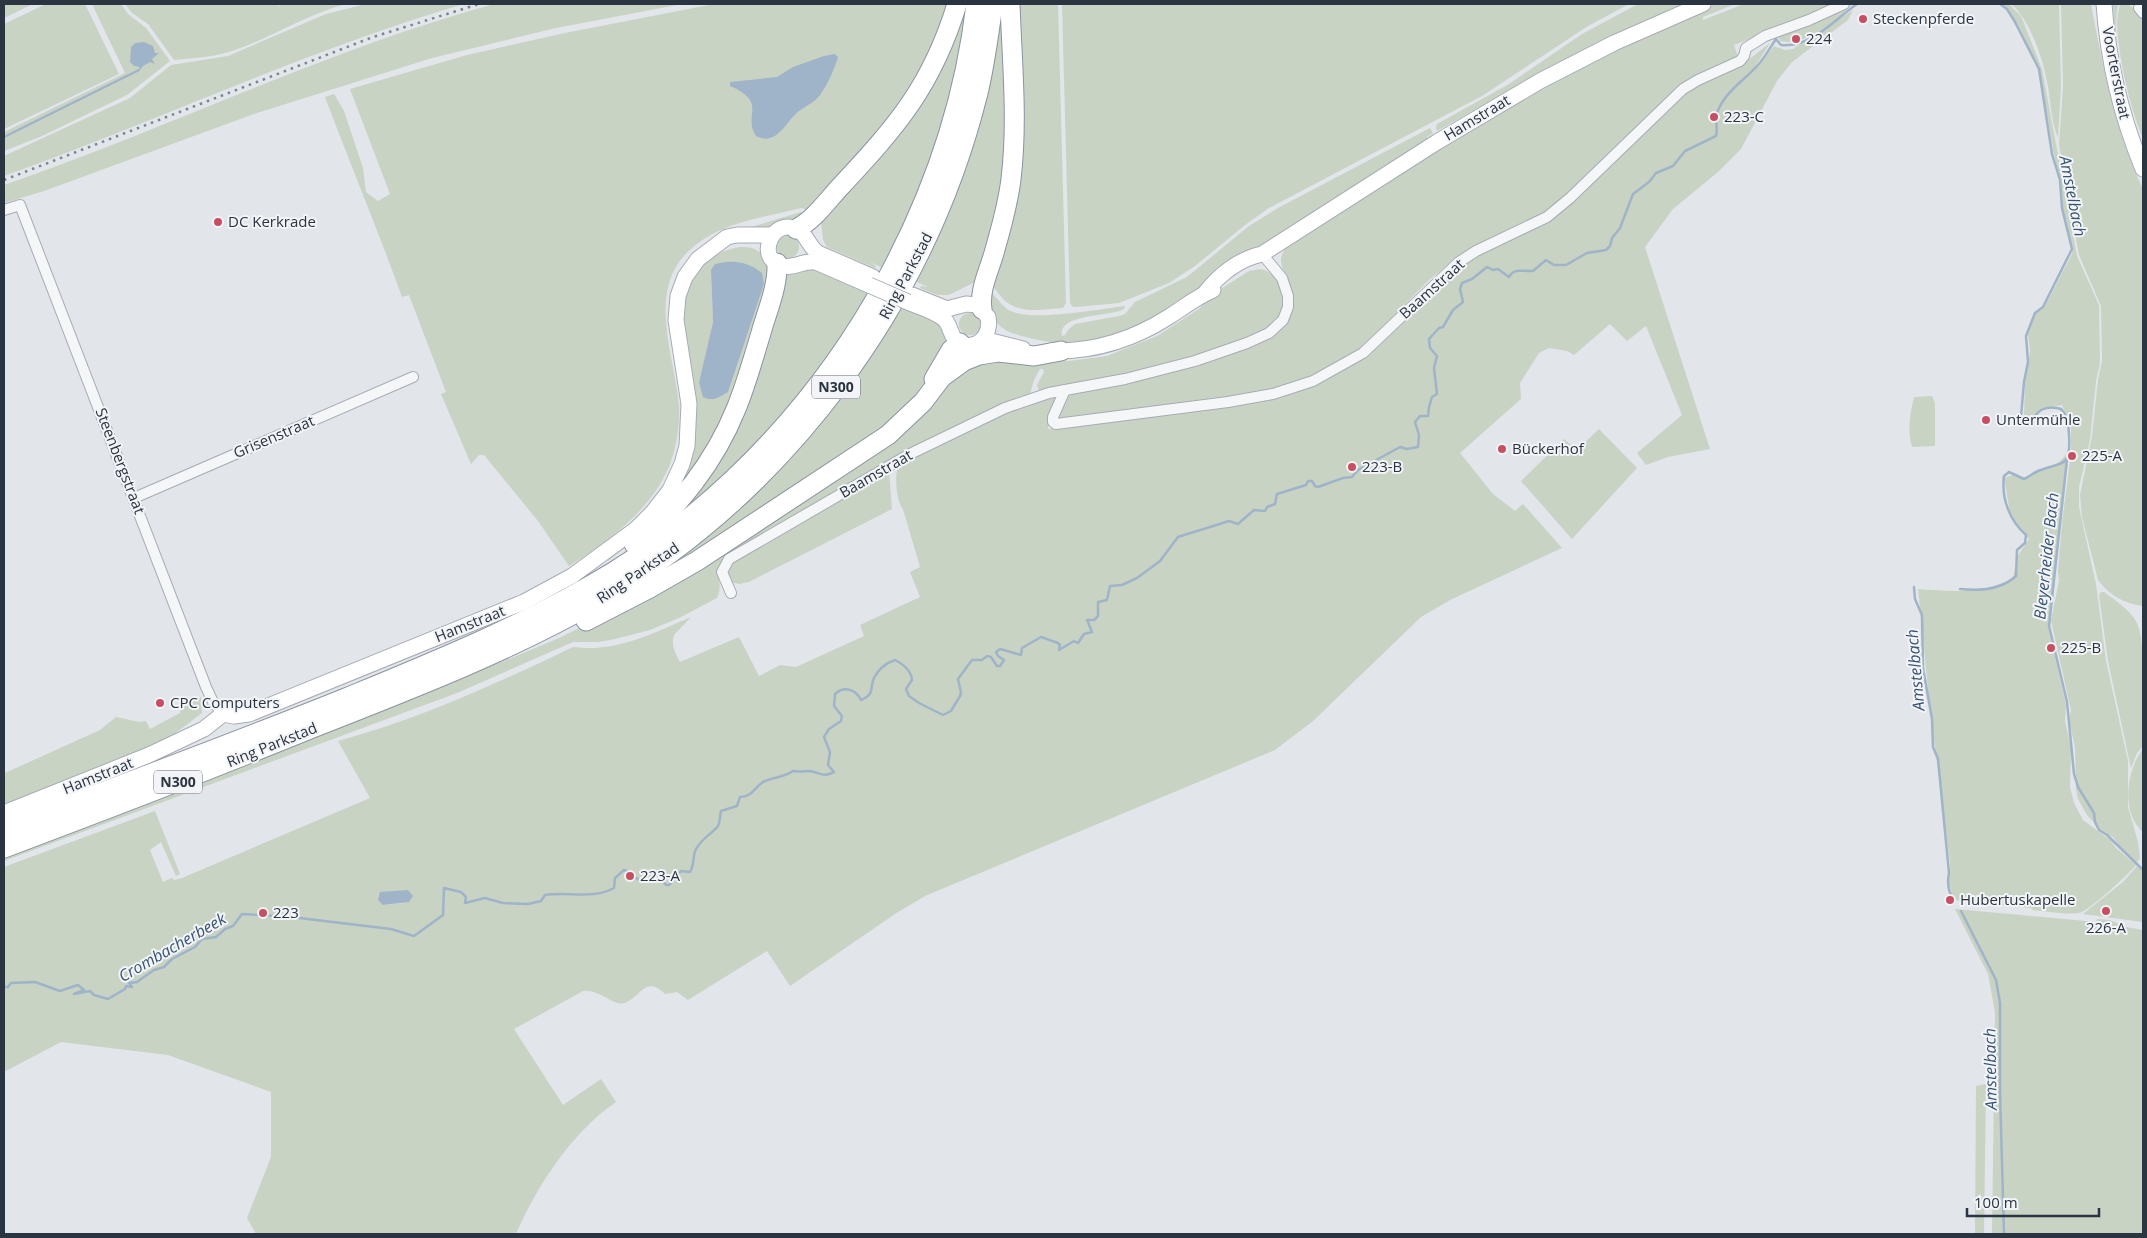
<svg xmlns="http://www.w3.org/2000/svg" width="2147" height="1238" viewBox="0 0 2147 1238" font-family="'Open Sans',sans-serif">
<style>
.green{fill:#c8d3c4;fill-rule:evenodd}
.water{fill:#9fb4c8}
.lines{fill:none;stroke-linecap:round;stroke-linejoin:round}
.stream{stroke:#9fb4c8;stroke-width:2.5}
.street-casing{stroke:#a7acb4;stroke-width:12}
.secondary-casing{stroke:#a7acb4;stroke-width:17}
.highway-casing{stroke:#8a93a0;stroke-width:21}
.street{stroke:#f5f6f8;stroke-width:10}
.secondary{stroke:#fff;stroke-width:15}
.highway{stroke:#fff;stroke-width:19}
.rail{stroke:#7c8592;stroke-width:2.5;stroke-dasharray:2.5 5;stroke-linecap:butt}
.secondary-bridge-casing{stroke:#a7acb4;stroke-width:17;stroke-linecap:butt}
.secondary-bridge{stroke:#fff;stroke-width:15}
.poi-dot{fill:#c74f64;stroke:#f2f4f7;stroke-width:2}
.labels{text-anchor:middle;stroke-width:4;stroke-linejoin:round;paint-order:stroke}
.shield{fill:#f2f4f7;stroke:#676e78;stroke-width:1}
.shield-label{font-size:14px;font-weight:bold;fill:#2b3441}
.poi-label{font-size:15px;fill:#2b3441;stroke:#f2f4f7;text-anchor:start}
.street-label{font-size:15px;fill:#2b3441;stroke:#f2f4f7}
.water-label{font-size:16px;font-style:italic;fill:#375473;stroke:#f2f4f7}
</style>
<rect width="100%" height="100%" fill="#e2e5ea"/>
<g class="green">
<path d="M4 4H33L4 18Z"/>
<path d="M46 4H85L119 74 4 129V24Z"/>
<path d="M92 4H121L128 14 146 28 170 61 127 95 42 136 4 151V132L125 73ZM159 53 139 67 134 66 130 60 131 56Z"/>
<path d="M125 4H277L279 6 283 4H346C307 14 273 37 235 50 215 57 195 58 174 60L148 24 132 13Z"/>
<path d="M366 4H464C307 50 158 121 4 176V156L130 98 171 65 228 56 326 14Z"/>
<path d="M494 4H682L556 28 432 58 257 113 44 191 4 203V185C169 128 326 50 494 4Z"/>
<path d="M714 4H954L920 82 809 210 801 208C770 216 732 221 704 239 640 279 674 349 679 406 680 427 676 450 668 469 649 512 607 542 569 566L538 521 484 455H479L471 464 441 394 446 392 409 295 402 297C378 230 350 164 325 97L334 94 344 111 363 168 366 192 378 201 390 194 350 89 467 55 565 33Z"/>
<path d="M960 4H972L952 104 887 270 870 262 876 266 875 268 827 247 823 240 821 221 898 126Z"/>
<path d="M1007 4 1008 179 975 282 949 295H937L920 288 921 286 928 287 912 280 997 10Z"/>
<path d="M1013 4H1058L1066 303 1063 308C1046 309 1023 314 1008 303 1001 299 998 290 991 286L1000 242Z"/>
<path d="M1062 4H1629L1588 26 1482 96 1269 208 1245 225 1195 266 1169 283 1119 303 1076 307H1073L1070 303Z"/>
<path d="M1638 4H1687L1544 71 1437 131 1436 128 1437 124 1509 84 1582 34Z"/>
<path d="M1716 4H1735L1703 17V20L1744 4H1841L1734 45 1738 57 1708 73 1546 215 1463 254 1430 279 1356 354 1340 364 1277 391 1067 421 1057 417 1067 398 1072 393 1271 337C1285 328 1296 305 1291 288 1287 273 1274 263 1286 248L1466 130 1533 90 1679 19Z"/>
<path d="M1846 4H1852C1838 20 1803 48 1780 41L1777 34Z"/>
<path d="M2003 4 2010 5 2021 16 2042 69 2077 256 2099 305 2100 363 2096 381 2090 440 2079 487V507L2096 584 2106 661 2128 761V807L2138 842 2140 858 2137 863 2121 849 2113 837 2103 832 2087 815 2078 799 2076 789 2075 747 2069 720 2071 710 2051 621 2059 580 2058 571 2062 523 2071 453V428L2062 405 2040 409 2034 418H2025L2024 416 2025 384 2030 351 2028 333 2035 314 2044 308 2072 254 2073 248 2062 208 2061 182 2054 155 2039 68 2018 25Z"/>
<path d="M2011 4H2059L2061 87 2058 138C2050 119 2051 97 2046 77 2042 56 2028 17 2011 4Z"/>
<path d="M2061 4H2091C2103 68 2115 130 2143 189V606C2124 603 2110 596 2098 580L2082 517 2080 495 2092 436 2098 380 2102 361 2101 306 2079 255 2059 145 2063 87Z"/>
<path d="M2113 4H2118C2112 38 2121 78 2131 111 2135 127 2143 139 2143 156 2124 108 2115 55 2113 4Z"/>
<path d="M2120 4H2128L2143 16V138C2130 109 2118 55 2117 23 2117 17 2119 10 2120 4Z"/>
<path d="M1853 10 1848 20 1792 62 1777 81 1741 149 1718 172 1673 209 1645 247 1710 449 1668 457 1646 465 1637 453 1682 415 1646 326 1627 341 1610 324 1574 355 1567 351 1549 348 1539 353 1520 383 1521 399 1460 453 1493 494 1515 511 1523 504 1562 548 1452 599 1421 617 1313 721 1275 750 925 896 895 914 790 986 767 951 688 1000 677 992 665 994C645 974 640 999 624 1003 614 1007 600 989 583 991L514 1029 563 1105 601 1079 616 1102C571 1133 537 1186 516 1234H256L247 1218 271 1157V1092L168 1055 61 1042 4 1072V867L155 811 180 874 176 876 161 842 150 850 163 882 172 878 174 880 182 878 370 798 338 741C420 719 498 683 573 647 615 653 654 633 691 617L674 635C671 646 675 652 680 662L739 637 759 676 780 665 796 667 864 636 860 625 920 597 910 572 920 567 903 509C896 502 894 473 899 464L990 419 1055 396 1057 397 1049 416 1048 429 1302 389 1323 382 1360 360 1438 284 1465 263 1481 253 1561 212 1684 92 1747 61 1770 43 1756 65 1758 67 1774 46 1785 50 1793 49ZM380 892H389L404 903 383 905Z"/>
<path d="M1430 128 1433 133 1427 137 1430 141C1380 172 1329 202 1279 234 1207 280 1126 362 1034 339 996 330 995 327 987 291 996 293 1001 308 1013 312 1037 321 1098 309 1125 306L1124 309C1110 317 1058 313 1062 336L1065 335 1069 329 1075 324 1119 316 1125 314 1135 302 1187 277 1249 226 1278 208Z"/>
<path d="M801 212 809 216 771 229 752 231 682 272 681 392C669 333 654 278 712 239Z"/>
<circle cx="788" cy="247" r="11"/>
<path d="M740 247C758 246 763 254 772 268L739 394 695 478 626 547 608 561 606 558 683 474V301C696 269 704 254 740 247ZM711 270 719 398 699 382 713 322Z"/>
<path d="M810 266 874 294 800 401 697 505 653 532 699 480 782 271Z"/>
<path d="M1260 269C1271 271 1277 278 1281 289 1285 300 1282 315 1273 324 1264 333 1250 337 1239 341 1175 367 1107 378 1039 391L1037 385 1044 372 1043 369H1040L1034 380 1030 394 1005 403 725 556C711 573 725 582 717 598L679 618 650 630 615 639 599 642H573L457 693 4 861V854L416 698 559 638 622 607 842 470 971 361 1031 359 1069 361 1107 356 1157 336 1199 309 1213 294 1249 271Z"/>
<path d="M898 304 937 319 952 341 921 390 890 423 746 526 590 610Z"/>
<circle cx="970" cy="324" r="11"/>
<path d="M1932 396 1935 403V446L1912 447C1907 430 1910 414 1914 397Z"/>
<path d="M1599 429 1637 468 1572 539 1521 481 1564 439 1577 450Z"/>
<path d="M2067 452 2048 627 2066 705 2065 721 2071 748 2070 787 2074 803 2083 820 2110 840 2116 848 2136 865C2129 874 2089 911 2079 913 2065 915 2047 911 2032 910V908L1954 900 1949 883 1950 863 1930 708 1918 589C1950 591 1984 595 2013 578L2017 557 2029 539 2011 518 2004 478 2013 475C2016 476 2020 479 2024 478 2028 478 2030 474 2034 472 2047 465 2060 467 2067 452Z"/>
<path d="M889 472 892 509 749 582 739 584 731 582 727 574 729 567 732 563Z"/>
<path d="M2101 592H2104C2116 601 2130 610 2137 623 2147 644 2143 719 2143 746L2137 753 2131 768 2108 661 2099 595Z"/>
<path d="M201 697 202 713 161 744 4 809 5 773 100 730 116 717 139 722 146 721 150 729 180 713 182 704Z"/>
<path d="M2143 749V832C2121 814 2126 770 2143 749Z"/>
<path d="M2137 866 2143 871V922L2083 914 2123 882Z"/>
<path d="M1955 909 2096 922 2097 919 2110 920 2126 927 2143 930V1234H1992L1995 1012 1988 974Z"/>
<path d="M1986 1084 1984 1234H1975L1976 1086Z"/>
</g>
<g class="water">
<path d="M144 42 153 46 155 53H159L152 59 155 64 150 62 143 66 140 70 139 67 134 66 130 62 131 47 135 43Z"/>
<path d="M835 54 838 57C834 70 828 84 820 95 815 102 806 106 799 111 786 121 777 147 756 136 742 115 769 103 730 86V82L777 77 793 67 824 56Z"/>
<path d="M726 262C741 261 750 264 762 273L764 284 728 392C720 397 713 402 703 397L699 382 713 322 711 270 715 264Z"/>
<path d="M408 890 413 896 409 902 383 905 378 900 380 892Z"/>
</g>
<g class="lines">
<g class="stream">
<path d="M1775 38 1781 45C1811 48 1835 19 1857 4"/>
<path d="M4 137 139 70"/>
<path d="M2067 459 2049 626 2067 702 2074 774 2078 787 2094 813 2095 822 2099 830 2107 835 2143 870"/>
<path d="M1914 587 1915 599 1922 615 1923 668 1932 719 1933 747 1938 759 1949 873C1947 883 1948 892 1954 900"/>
<path d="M1960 589C1978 591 2001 590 2016 576L2017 550 2025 543 2026 535C2010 521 2001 499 2004 476L2009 472 2024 479C2029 477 2033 473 2038 471 2063 461 2071 469 2069 435 2069 426 2068 416 2061 409 2055 407 2047 407 2041 410 2034 415 2032 425 2021 417L2024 382 2028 362 2026 336 2035 313 2043 307 2072 249 2062 208 2060 180 2052 154 2039 69 2015 22 2007 9 2000 4"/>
<path d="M1961 911 1996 980 2000 1003V1091L2004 1234"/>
<path d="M4 987H8L11 983 35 982 60 991 78 985 84 990 74 994 90 991 94 995 108 999 125 989 126 986 132 987 129 983 137 982 154 970 164 967 172 959 195 947 202 939 216 937 225 929 233 926 242 914 291 917 391 929 414 936 443 915 444 888 461 892 466 897 465 903 485 898 503 903 528 904 541 901 545 895C569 891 592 900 614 888L615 878 624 870C632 872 634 878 641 881L644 880 646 871C656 872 660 878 666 885H669L681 871 690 872C695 864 692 857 696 849 702 838 713 833 718 826 720 822 720 815 721 811L737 806 740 797C752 797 754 788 763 782 772 777 783 778 793 771 799 772 804 771 810 771 822 773 821 778 834 772L828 765 830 752 824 737 829 729 841 721 842 716 834 706 835 694C845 685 856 690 861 700 876 693 869 689 874 678 878 670 886 663 895 660 903 664 911 670 912 680L906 689 909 696 919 703 943 715 951 711 960 696 961 693 958 679 972 660H982L987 656 991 657 997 666H1000L1004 660 998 656 996 652 1000 649 1021 655 1022 648 1041 637 1058 643 1060 645 1059 650 1074 641 1078 643 1084 634 1092 632 1087 620H1094L1098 616V602L1107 600 1110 586 1122 585 1137 578 1160 561 1178 537 1229 521 1238 524 1254 510 1265 511 1267 507 1275 504 1277 494 1306 485 1308 481H1312L1315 486 1318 487 1343 478 1352 477 1358 470 1400 447 1407 449 1418 447 1419 435 1415 422 1420 416H1428L1429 407 1432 397 1437 394 1434 368 1437 356 1430 348 1429 339 1439 328 1443 327 1453 310 1463 302 1460 289 1462 283 1472 279 1487 267 1493 270 1498 269 1509 277C1515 267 1522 272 1533 271L1546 260 1554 265H1566L1587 253 1606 250 1610 246 1612 238 1620 228 1633 194 1649 182 1656 173 1673 166 1685 151 1716 136C1718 128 1715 120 1717 113 1725 91 1744 81 1758 65 1765 57 1770 48 1776 39"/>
</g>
<defs>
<g id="street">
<path d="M2139 8 2143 13"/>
<path d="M4 210 20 205 206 687 213 702 223 714"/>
<path d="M1065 390 1053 417V422L1056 424 1228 402 1273 394 1313 381 1363 353 1459 262 1476 251 1547 217 1570 198 1683 89 1698 80 1740 61 1744 56 1746 48 1765 36 1809 20 1844 4"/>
<path d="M134 498 413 377"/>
<path d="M731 593 722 572 729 559 910 454 1005 408 1049 393 1125 379 1195 361 1247 343 1269 333 1283 320 1288 307V296L1282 278 1262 254"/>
</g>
<g id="secondary">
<path d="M2104 4C2108 61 2121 116 2143 169"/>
<path d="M869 285 816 262C804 260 793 269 781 266 755 257 773 216 798 230 807 235 809 247 818 253L873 277"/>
<path d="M1205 293C1219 275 1239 259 1262 254L1437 142 1540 81 1614 43 1703 4"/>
<path d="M908 302C919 307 934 311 944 319 951 325 950 337 958 342 976 353 992 335 988 317L977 305 966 304 947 309 912 295"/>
<path d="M983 339 1023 349"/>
<path d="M1051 351C1095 352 1133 340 1170 316 1184 307 1198 296 1213 290"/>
<path d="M4 813 149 755 204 729 223 714 234 716 249 714 524 602 572 576 636 529 652 513 670 490 682 464 687 446 689 404 676 320 678 296 685 277 698 259 727 237 737 235H772"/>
</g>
<g id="highway">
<path d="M796 229C813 221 827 201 840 187 897 126 932 86 957 4"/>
<path d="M982 309C979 290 989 271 994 253 1001 229 1008 204 1011 179 1018 121 1012 62 1010 4"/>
<path d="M934 379 951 350 960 343"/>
<path d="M634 544C678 509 715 461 736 409 746 385 753 359 761 333 767 311 778 287 777 263"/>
<path d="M586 621 650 588 697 561 888 435 923 402 942 377 964 361 979 355 998 352 1034 356 1061 351"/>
<path d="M4 830C118 785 234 743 348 697 438 660 529 623 613 572 729 500 825 395 889 275 934 191 965 99 976 4"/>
<path d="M4 848C108 809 212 769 315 727 412 689 511 651 601 599 787 490 926 302 978 93 985 64 989 34 993 4"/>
</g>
</defs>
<use href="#street" class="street-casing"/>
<use href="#secondary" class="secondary-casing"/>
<use href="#highway" class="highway-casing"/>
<use href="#street" class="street"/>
<use href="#secondary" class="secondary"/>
<use href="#highway" class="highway"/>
<path class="rail" d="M4 180 373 37 479 4"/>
<defs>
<path id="secondary-bridge" d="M869 285 908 302"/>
</defs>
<use href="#secondary-bridge" class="secondary-bridge-casing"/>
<use href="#secondary-bridge" class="secondary-bridge"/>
</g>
<g class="poi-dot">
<circle cx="1863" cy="19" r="5"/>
<circle cx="1796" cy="39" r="5"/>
<circle cx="1714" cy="117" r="5"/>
<circle cx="218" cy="222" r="5"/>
<circle cx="1986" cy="420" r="5"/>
<circle cx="1502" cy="449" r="5"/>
<circle cx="2072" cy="456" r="5"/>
<circle cx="1352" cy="467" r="5"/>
<circle cx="2051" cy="648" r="5"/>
<circle cx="160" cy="703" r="5"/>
<circle cx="630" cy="876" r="5"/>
<circle cx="1950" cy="900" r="5"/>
<circle cx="2106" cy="911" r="5"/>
<circle cx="263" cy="913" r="5"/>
</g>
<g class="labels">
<g class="shield">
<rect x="812" y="375.5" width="48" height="23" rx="4"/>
<rect x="154" y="770.5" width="48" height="23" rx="4"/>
</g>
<g class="shield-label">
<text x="836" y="392">N300</text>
<text x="178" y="787">N300</text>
</g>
<g class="poi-label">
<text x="1873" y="24">Steckenpferde</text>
<text x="1806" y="44">224</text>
<text x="1724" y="122">223-C</text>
<text x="228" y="227">DC Kerkrade</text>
<text x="1996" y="425">Untermühle</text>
<text x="1512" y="454">Bückerhof</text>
<text x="2082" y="461">225-A</text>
<text x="1362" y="472">223-B</text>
<text x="2061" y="653">225-B</text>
<text x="170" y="708">CPC Computers</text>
<text x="640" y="881">223-A</text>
<text x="1960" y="905">Hubertuskapelle</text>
<text x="273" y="918">223</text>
<text x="2106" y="933" text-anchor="middle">226-A</text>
</g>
<g class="street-label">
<text transform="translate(2116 73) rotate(79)" y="5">Voorterstraat</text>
<text transform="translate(1477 118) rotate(-31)" y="5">Hamstraat</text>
<text transform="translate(906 276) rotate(-62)" y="5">Ring Parkstad</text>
<text transform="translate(1432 289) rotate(-42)" y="5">Baamstraat</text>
<text transform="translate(274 437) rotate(-23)" y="5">Grisenstraat</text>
<text transform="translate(120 461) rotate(69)" y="5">Steenbergstraat</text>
<text transform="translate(876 474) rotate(-30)" y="5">Baamstraat</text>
<text transform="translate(638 573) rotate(-34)" y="5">Ring Parkstad</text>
<text transform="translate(470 624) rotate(-22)" y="5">Hamstraat</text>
<text transform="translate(272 745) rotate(-22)" y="5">Ring Parkstad</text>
<text transform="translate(98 776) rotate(-22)" y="5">Hamstraat</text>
</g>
<g class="water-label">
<text transform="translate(2073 196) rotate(79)" y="6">Amstelbach</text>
<text transform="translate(2046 556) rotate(-84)" y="6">Bleyerheider Bach</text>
<text transform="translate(1915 670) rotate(-95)" y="6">Amstelbach</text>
<text transform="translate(172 947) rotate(-30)" y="6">Crombacherbeek</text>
<text transform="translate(1990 1069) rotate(-91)" y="6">Amstelbach</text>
</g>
</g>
<rect width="2147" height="1238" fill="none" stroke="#2b3441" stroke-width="10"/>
<path d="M1967 1208v8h132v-8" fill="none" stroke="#2b3441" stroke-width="2.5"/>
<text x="1974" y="1208" font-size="15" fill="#2b3441" stroke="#f2f4f7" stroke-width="4" paint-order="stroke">100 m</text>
</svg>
